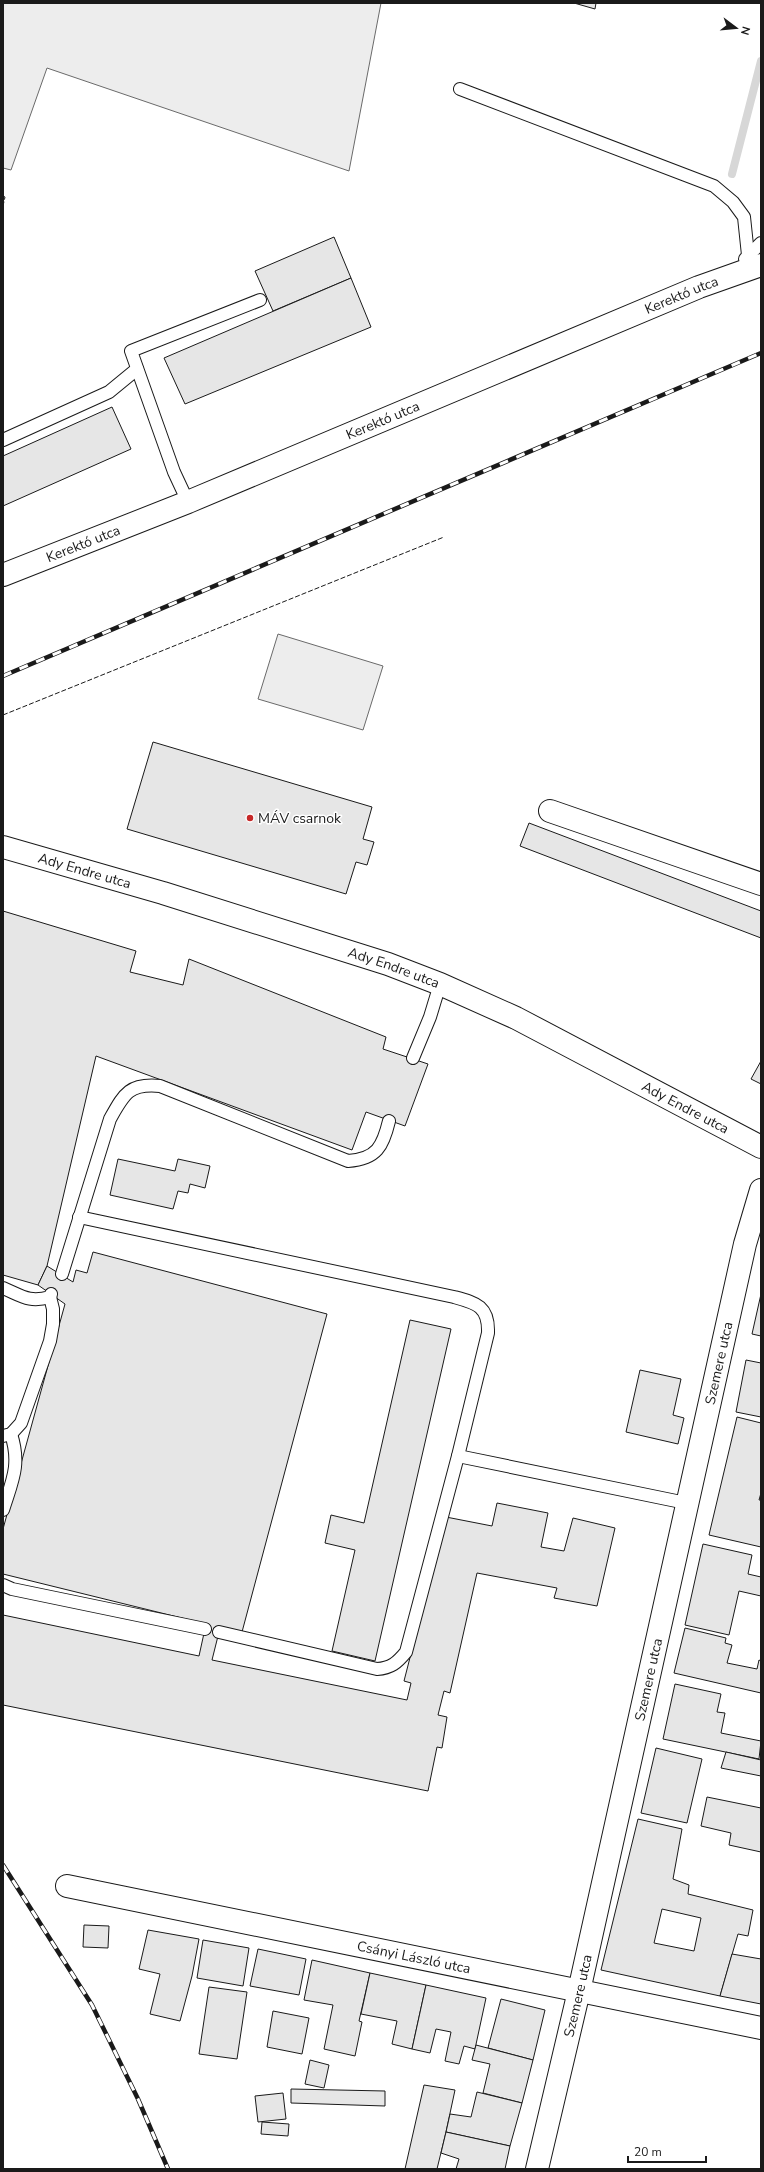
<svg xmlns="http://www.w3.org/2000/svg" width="764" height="2172" viewBox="0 0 764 2172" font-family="'Nunito Sans',sans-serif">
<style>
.built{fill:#ededed;stroke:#6a6a6a}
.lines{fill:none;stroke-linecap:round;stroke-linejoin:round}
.stream{stroke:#d7d7d7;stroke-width:8}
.building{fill:#e6e6e6;stroke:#1a1a1a;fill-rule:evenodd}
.lane-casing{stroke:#1a1a1a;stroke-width:14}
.street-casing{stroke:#1a1a1a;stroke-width:24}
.secondary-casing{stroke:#1a1a1a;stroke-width:24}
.lane{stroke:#fff;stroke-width:12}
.street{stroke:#fff;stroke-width:22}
.secondary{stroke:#fff;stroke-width:22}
.rail-casing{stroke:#1a1a1a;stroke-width:4.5}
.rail{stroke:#fff;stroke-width:3;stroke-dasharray:9;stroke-linecap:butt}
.fence{stroke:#1a1a1a;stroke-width:1;stroke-dasharray:5 2;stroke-linecap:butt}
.poi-dot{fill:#c62828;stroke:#fff;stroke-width:1.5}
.labels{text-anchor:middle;stroke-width:3;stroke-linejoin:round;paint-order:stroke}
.street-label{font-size:14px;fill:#1a1a1a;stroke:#fff}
.poi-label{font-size:14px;fill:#1a1a1a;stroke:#fff;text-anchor:start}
</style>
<rect width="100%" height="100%" fill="#fff"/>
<g class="built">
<path d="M3 3H381L349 171 47 68 11 170 3 168Z"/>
<path d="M278 634 383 666 363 730 258 699Z"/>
</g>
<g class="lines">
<path class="stream" d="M732 174 761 61"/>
</g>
<g class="building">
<path d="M574 3H596L595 9Z"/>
<path d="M334 237 351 278 273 311 255 271Z"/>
<path d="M351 278 371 327 185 404 164 358Z"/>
<path d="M112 407 131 449 3 506V456Z"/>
<path d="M153 742 372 807 363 839 374 842 367 865 356 862 346 894 127 829Z"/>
<path d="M529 823 761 911V938L520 846Z"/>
<path d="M3 911 136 951 130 972 183 985 189 959 386 1037 383 1049 428 1064 405 1126 366 1112 352 1150 96 1056 47 1266 38 1285 3 1275Z"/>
<path d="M761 1061V1084L751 1079Z"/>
<path d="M118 1159 175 1171 178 1159 210 1166 205 1188 190 1184 188 1193 178 1191 173 1209 110 1195Z"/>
<path d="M93 1252 327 1314 242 1632H219L212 1660 407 1700 411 1683 404 1681 446 1517 492 1526 497 1503 548 1513 541 1547 564 1551 573 1518 615 1528 597 1606 554 1598 557 1588 477 1573 450 1693 444 1691 438 1715 447 1717 442 1748 437 1747 428 1791 3 1705V1615L199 1656 206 1624 3 1574V1529L65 1304 38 1285 47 1266 73 1282 76 1270 87 1273Z"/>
<path d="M761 1294V1336L752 1334Z"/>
<path d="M410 1320 451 1329 375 1661 332 1651 355 1550 325 1543 331 1515 364 1523Z"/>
<path d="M746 1360 761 1363V1417L736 1412Z"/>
<path d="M640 1370 681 1379 673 1415 684 1418 678 1444 626 1432Z"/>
<path d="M737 1417 761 1423V1493L759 1500H761V1547L709 1535Z"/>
<path d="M703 1544 752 1555 748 1574 761 1577V1596L739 1591 729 1635 685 1625Z"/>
<path d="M685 1628 726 1638 725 1643 732 1645 727 1663 757 1669 759 1660 761 1661V1693L674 1673Z"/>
<path d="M675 1684 721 1694 717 1712 725 1713 721 1733 761 1741 759 1759 663 1739Z"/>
<path d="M656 1748 702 1759 687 1823 641 1813Z"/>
<path d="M726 1752 761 1760V1776L721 1768Z"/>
<path d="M707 1797 761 1808V1852L729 1845 731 1833 701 1826Z"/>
<path d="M638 1819 682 1829 673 1879 689 1885 688 1894 753 1910 748 1936 738 1934 720 1996 601 1970ZM662 1909 701 1918 694 1951 654 1943Z"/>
<path d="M84 1925 109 1926 108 1948 83 1947Z"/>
<path d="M148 1930 199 1939 192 1976 180 2021 150 2014 160 1974 139 1969Z"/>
<path d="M203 1940 249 1948 243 1986 197 1978Z"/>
<path d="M258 1949 306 1959 299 1995 250 1986Z"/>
<path d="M732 1954 761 1959V2004L720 1996Z"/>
<path d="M312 1960 370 1973 359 2021 362 2022 355 2056 324 2049 333 2005 304 2000Z"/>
<path d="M370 1973 426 1985 412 2049 392 2044 397 2021 361 2014Z"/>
<path d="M426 1985 486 1998 475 2049 464 2046 459 2064 445 2061 451 2032 436 2029 430 2053 412 2049Z"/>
<path d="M209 1987 247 1992 237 2059 199 2054Z"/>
<path d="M501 1999 545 2010 533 2060 488 2048Z"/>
<path d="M273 2011 309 2018 302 2054 267 2047Z"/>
<path d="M476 2045 533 2060 522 2103 483 2093 490 2064 472 2060Z"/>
<path d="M310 2060 329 2065 324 2088 305 2084Z"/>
<path d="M424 2085 455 2090 446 2132 437 2169H405Z"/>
<path d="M291 2089 385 2091V2106L291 2103Z"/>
<path d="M477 2092 522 2103 510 2146 446 2132 450 2114 471 2117Z"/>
<path d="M283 2093 286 2119 258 2122 255 2096Z"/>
<path d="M262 2122 289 2124 288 2136 261 2134Z"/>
<path d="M446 2132 510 2146 505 2169H456L459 2159 441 2153Z"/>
</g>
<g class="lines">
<defs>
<g id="lane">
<path d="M460 89 714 186 733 202 744 217 748 255"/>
<path d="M745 259 761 243"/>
<path d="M3 440 109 392 137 369"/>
<path d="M188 502 174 472 131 351 260 300"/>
<path d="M413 1058 430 1017 440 984"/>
<path d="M79 1217 454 1297C476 1303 489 1306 488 1333L458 1456 406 1652C397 1663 391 1668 377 1669L219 1632"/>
<path d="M62 1274 110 1119C124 1094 129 1083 160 1086L348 1161C377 1159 383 1146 389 1121"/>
<path d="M3 1288C22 1296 29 1303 50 1297L51 1294"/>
<path d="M3 1436 11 1434 21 1423 50 1341 53 1324V1309L50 1297"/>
<path d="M458 1456 686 1503"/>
<path d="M3 1510C12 1481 21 1465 11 1434"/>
<path d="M3 1585 12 1589 205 1629"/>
</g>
<g id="street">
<path id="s1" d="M3 575 188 502 699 287 761 265"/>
<path d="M550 811 761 884"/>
<path id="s2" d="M67 1886 761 2028"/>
</g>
<g id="secondary">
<path id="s3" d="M3 847 163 893 388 964 440 984 516 1018 761 1147"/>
<path id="s4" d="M537 2169 579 1991 745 1244 761 1190"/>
</g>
</defs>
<use href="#lane" class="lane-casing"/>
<use href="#street" class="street-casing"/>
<use href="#secondary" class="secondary-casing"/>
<use href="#lane" class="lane"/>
<use href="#street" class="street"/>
<use href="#secondary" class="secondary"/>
<defs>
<g id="rail">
<path d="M3 676 761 353"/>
<path d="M3 1865 92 2005 138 2099 168 2169"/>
</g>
</defs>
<use href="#rail" class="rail-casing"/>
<use href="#rail" class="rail"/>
<g class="fence">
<path d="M3 196 5 197 3 206"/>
<path d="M3 715 444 537"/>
</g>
</g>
<circle class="poi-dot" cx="250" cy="818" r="4"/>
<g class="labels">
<g class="street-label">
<text dy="5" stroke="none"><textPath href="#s1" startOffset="734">Kerektó utca</textPath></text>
<text dy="5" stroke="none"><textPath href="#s1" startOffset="410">Kerektó utca</textPath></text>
<text dy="5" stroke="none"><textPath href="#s1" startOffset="86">Kerektó utca</textPath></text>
<text dy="5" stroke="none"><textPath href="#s3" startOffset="85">Ady Endre utca</textPath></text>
<text dy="5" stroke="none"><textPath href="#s3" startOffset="409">Ady Endre utca</textPath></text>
<text dy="5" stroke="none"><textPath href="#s3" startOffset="733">Ady Endre utca</textPath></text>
<text dy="5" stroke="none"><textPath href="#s4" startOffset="826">Szemere utca</textPath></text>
<text dy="5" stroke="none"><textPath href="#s4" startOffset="502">Szemere utca</textPath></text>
<text dy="5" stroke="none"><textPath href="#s2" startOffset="354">Csányi László utca</textPath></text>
<text dy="5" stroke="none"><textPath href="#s4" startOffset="178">Szemere utca</textPath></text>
</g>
<g class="poi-label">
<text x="258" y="823">MÁV csarnok</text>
</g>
</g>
<rect width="764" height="2172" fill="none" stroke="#1a1a1a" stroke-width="8"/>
<g transform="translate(736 28) rotate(106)" stroke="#ffffff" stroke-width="3" paint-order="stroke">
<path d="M0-3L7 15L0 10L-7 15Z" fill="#1a1a1a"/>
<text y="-6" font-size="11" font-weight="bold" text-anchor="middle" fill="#1a1a1a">N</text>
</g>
<path d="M628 2156v6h78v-6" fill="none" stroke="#1a1a1a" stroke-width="2"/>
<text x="634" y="2156" font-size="12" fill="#1a1a1a" stroke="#ffffff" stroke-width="3" paint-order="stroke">20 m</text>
</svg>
